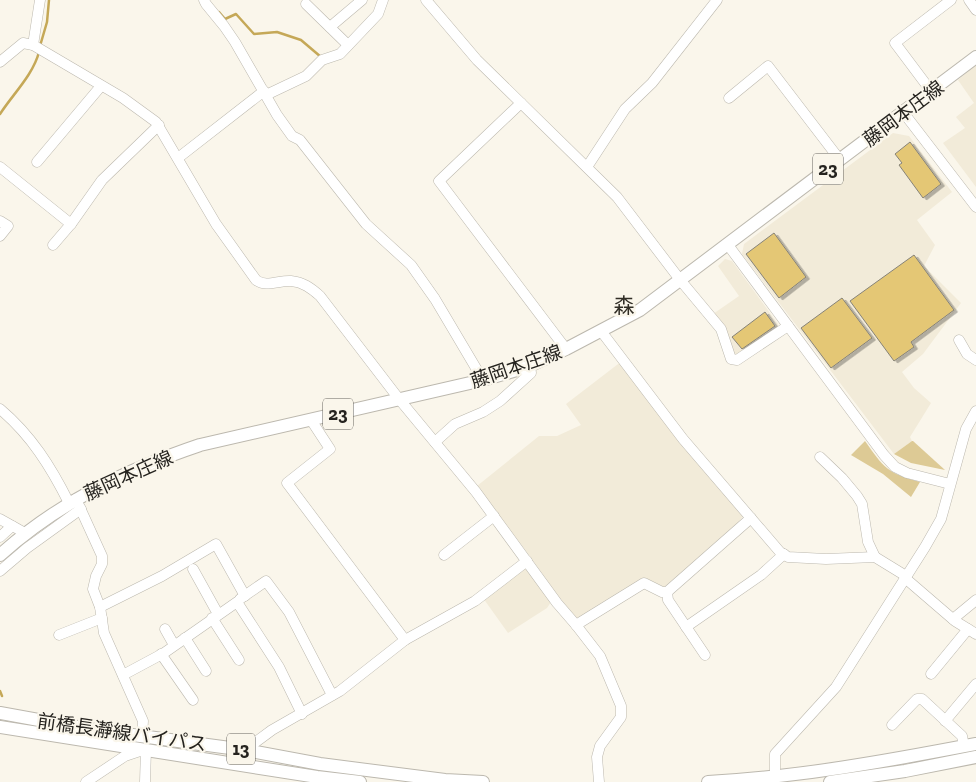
<svg xmlns="http://www.w3.org/2000/svg" width="976" height="782" viewBox="0 0 976 782" font-family="'Zilla Slab','Noto Sans JP',serif">
<style>
.built{fill:#f2ebd9}
.green{fill:#ddca95}
.lines{fill:none;stroke-linecap:round;stroke-linejoin:round}
.stream{stroke:#c5a857;stroke-width:2.5}
.building{fill:#e4c775;stroke:#868278;filter:url(#shadow)}
.minor-casing{stroke:#bcb8ae;stroke-width:11}
.major-casing{stroke:#bcb8ae;stroke-width:14}
.minor{stroke:#fff;stroke-width:10}
.major{stroke:#fff;stroke-width:12}
.labels{text-anchor:middle;stroke-width:4.5;stroke-linejoin:round;paint-order:stroke}
.shield{fill:#faf6eb;stroke:#65625c;stroke-width:1}
.shield-label{font-size:18px;font-weight:bold;fill:#25231f}
.street-label{font-size:19px;fill:#25231f;stroke:#faf6eb}
.quarter-label{font-size:21px;fill:#312e26;stroke:#faf6eb}
</style>
<defs>
<filter id="shadow"><feDropShadow dx="3.5" dy="2" stdDeviation="0" flood-color="#0004"/></filter>
</defs>
<rect width="100%" height="100%" fill="#faf6eb"/>
<g class="built">
<path d="M976 65V187L943 143 965 128 956 117 974 103 958 80Z"/>
<path d="M893 133 909 136 952 192 917 220 935 245 924 266 961 303 923 354 902 372 914 388 931 403 910 437 912 441 894 454 742 254 744 244Z"/>
<path d="M725 259 732 261 778 324 777 328 736 356 732 354 713 314 739 296 718 266Z"/>
<path d="M622 361 744 515 730 532 664 590 645 578 582 618 573 617 529 555 477 486 539 436H557L581 425 566 404Z"/>
<path d="M524 567 551 602 547 608 508 633 483 598Z"/>
</g>
<g class="green">
<path d="M865 441C884 468 887 473 920 482L911 497 883 474 851 455Z"/>
<path d="M912 441H913L945 470 911 463 894 454Z"/>
</g>
<g class="lines">
<g class="stream">
<path d="M219 12 225 19 236 14 254 34 277 32 301 40 321 57"/>
<path d="M40 46 47 22 49 0"/>
<path d="M0 114C13 94 33 75 39 52"/>
<path d="M0 691 2 696"/>
</g>
</g>
<g class="building">
<path d="M910 142 941 184 923 198 899 165 902 163 895 154Z"/>
<path d="M774 233 806 277 779 298 746 254Z"/>
<path d="M914 255 954 310 911 342 914 347 894 361 850 301Z"/>
<path d="M842 298 872 338 831 368 801 328Z"/>
<path d="M765 312 775 326 742 349 732 337Z"/>
</g>
<g class="lines">
<defs>
<g id="minor">
<path d="M204 0 206 4 224 26 235 42 277 115 292 136 300 140 366 224 411 265 435 299 483 380"/>
<path d="M426 0 477 60 617 197 681 281 721 329 731 359 737 360 788 326"/>
<path d="M969 0 976 10"/>
<path d="M306 4 348 45"/>
<path d="M330 27 362 0"/>
<path d="M33 45 40 0"/>
<path d="M0 62 23 43 33 45 123 98 156 122 216 224 256 280C266 288 279 280 291 281 303 282 311 288 320 296L399 399 476 492 557 603 576 625 600 656 621 706V717L600 746 597 757 599 782"/>
<path d="M931 91 895 43 951 0"/>
<path d="M266 95 306 76 322 60 340 54 378 14 383 0"/>
<path d="M729 98 768 66 840 160"/>
<path d="M521 103 439 181 566 349"/>
<path d="M903 112 976 207"/>
<path d="M178 158 264 91"/>
<path d="M37 162 101 86"/>
<path d="M0 167 71 224"/>
<path d="M587 167 625 109 652 83 717 0"/>
<path d="M0 221 8 226 0 236"/>
<path d="M53 245 71 224 102 180 159 125"/>
<path d="M728 245 884 455 895 467 907 473 950 484"/>
<path d="M601 331 683 439 780 552 788 557 826 559 875 557 906 576"/>
<path d="M959 340 967 354 976 360"/>
<path d="M0 409C31 435 51 467 69 503"/>
<path d="M311 420 330 449 287 483 405 640"/>
<path d="M435 442 455 424 483 412 500 401 531 373 530 365"/>
<path d="M820 457 842 478 857 496 862 504 868 542 875 557"/>
<path d="M76 499 102 556V564L96 576 93 589 100 607 104 633 143 721 142 736"/>
<path d="M0 519 25 533"/>
<path d="M0 537 12 526"/>
<path d="M444 555 494 516"/>
<path d="M193 569 218 614"/>
<path d="M0 571 27 548 81 509"/>
<path d="M905 578 955 621 976 634"/>
<path d="M667 592 668 600 705 655"/>
<path d="M240 599 266 581 289 612 332 695"/>
<path d="M100 607 162 576 216 544 245 596"/>
<path d="M212 618 239 660"/>
<path d="M953 619 976 600"/>
<path d="M576 625 644 583 662 592H667L751 518"/>
<path d="M686 627 761 575 784 554"/>
<path d="M165 629 174 645"/>
<path d="M59 635 102 618"/>
<path d="M185 638 206 671"/>
<path d="M161 654 193 700"/>
<path d="M931 674 968 629"/>
<path d="M123 675 164 653 237 602 279 667 302 714"/>
<path d="M945 721 976 684"/>
<path d="M892 725 917 699H922L962 736 964 746"/>
<path d="M245 750 272 730 340 691 405 640 475 601 527 561"/>
<path d="M775 777V754L836 687 925 547 941 519 966 429 976 411"/>
<path d="M86 782 125 756 146 749 145 782"/>
</g>
<g id="major">
<path d="M0 555C59 502 126 470 200 445L483 380 527 367 566 349 640 310 976 57"/>
<path d="M0 713 88 729 245 750 320 764 445 780 483 782"/>
<path d="M0 727 317 777 360 782"/>
<path d="M708 782C799 777 887 761 976 744"/>
<path d="M830 782 905 771 976 757"/>
</g>
</defs>
<use href="#minor" class="minor-casing"/>
<use href="#major" class="major-casing"/>
<use href="#minor" class="minor"/>
<use href="#major" class="major"/>
</g>
<g class="labels">
<g class="shield">
<rect x="813" y="153.5" width="30" height="31" rx="4"/>
<rect x="323" y="398.5" width="30" height="31" rx="4"/>
<rect x="227" y="733.5" width="28" height="31" rx="4"/>
</g>
<g class="shield-label">
<text x="828" y="175">23</text>
<text x="338" y="420">23</text>
<text x="241" y="755">13</text>
</g>
<g class="street-label">
<text transform="translate(903 113) rotate(-37)" y="7">藤岡本庄線</text>
<text transform="translate(516 366) rotate(-19)" y="7">藤岡本庄線</text>
<text transform="translate(128 475) rotate(-24)" y="7">藤岡本庄線</text>
<text transform="translate(122 732) rotate(8)" y="7">前橋長瀞線バイパス</text>
</g>
<g class="quarter-label">
<text x="624" y="313">森</text>
</g>
</g>
</svg>
